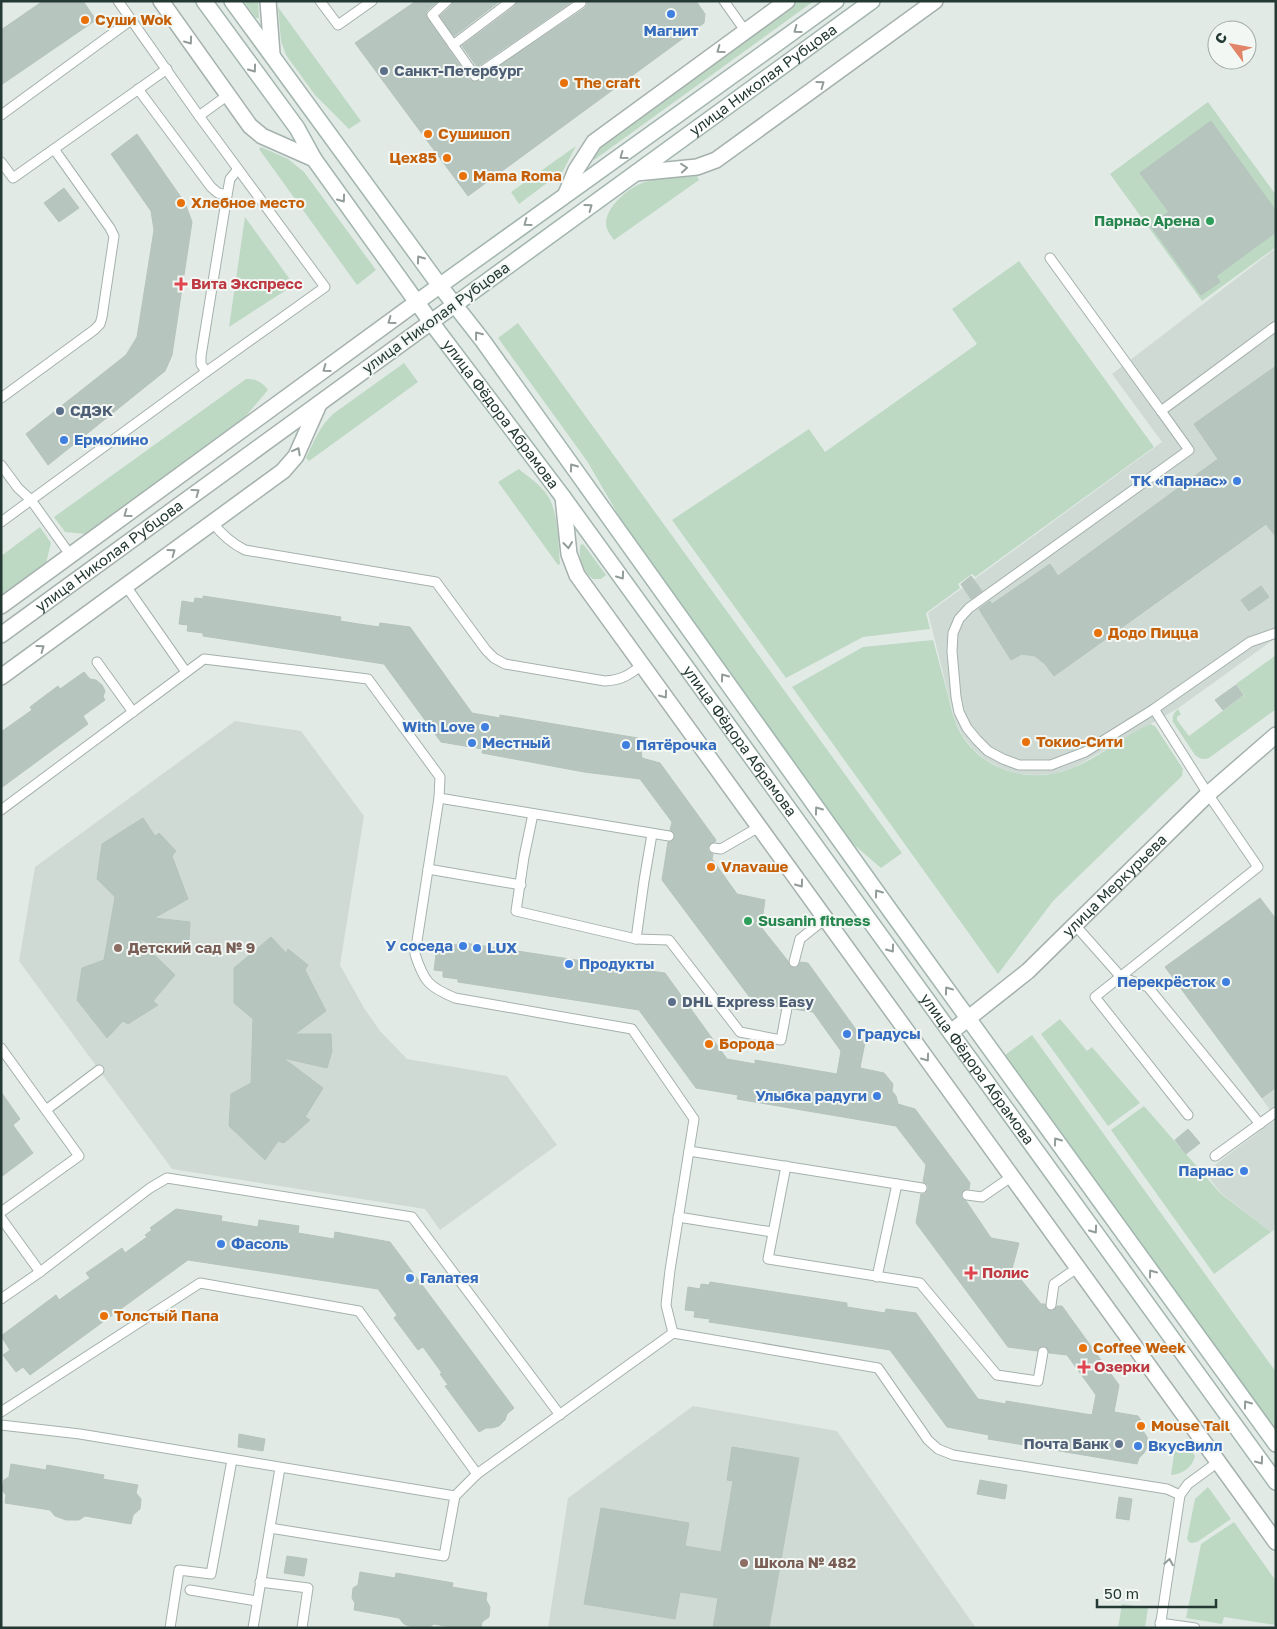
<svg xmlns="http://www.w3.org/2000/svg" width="1277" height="1629" viewBox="0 0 1277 1629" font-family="'Golos Text',sans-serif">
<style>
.built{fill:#d0dad5}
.green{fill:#bdd9c4}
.building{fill:#b7c5bf;stroke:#b5c3bd}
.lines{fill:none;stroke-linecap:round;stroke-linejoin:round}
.lane-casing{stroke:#a5b1ad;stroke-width:11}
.street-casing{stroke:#a5b1ad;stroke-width:18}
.secondary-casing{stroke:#a2b5ae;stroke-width:18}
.lane{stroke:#fff;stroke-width:9}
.street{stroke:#fff;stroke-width:15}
.secondary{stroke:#fff;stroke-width:15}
.oneway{stroke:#929c99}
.shop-dot{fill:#3f7fe0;stroke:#f2f7f4;stroke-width:2}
.food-dot{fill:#e8710a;stroke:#f2f7f4;stroke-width:2}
.service-dot{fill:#5c6f8a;stroke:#f2f7f4;stroke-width:2}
.leisure-dot{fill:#2e9e5b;stroke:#f2f7f4;stroke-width:2}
.health-dot{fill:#e0444e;stroke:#f2f7f4;stroke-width:2}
.education-dot{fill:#8d6e63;stroke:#f2f7f4;stroke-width:2}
.labels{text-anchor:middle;stroke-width:4;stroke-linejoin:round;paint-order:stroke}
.food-label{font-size:15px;font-weight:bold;fill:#c56008;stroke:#f2f7f4;text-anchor:start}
.shop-label{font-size:15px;font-weight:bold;fill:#366cbe;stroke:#f2f7f4;text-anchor:start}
.service-label{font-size:15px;font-weight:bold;fill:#4e5e75;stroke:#f2f7f4;text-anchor:start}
.street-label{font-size:15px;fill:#243933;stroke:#f2f7f4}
.leisure-label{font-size:15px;font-weight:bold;fill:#27864d;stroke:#f2f7f4;text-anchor:end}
.health-label{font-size:15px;font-weight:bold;fill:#be3a42;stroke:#f2f7f4;text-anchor:start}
.education-label{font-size:15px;font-weight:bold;fill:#785e54;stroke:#f2f7f4;text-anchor:start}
</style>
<rect width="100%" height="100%" fill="#e2eae6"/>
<g class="built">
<path d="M1276 248V638L1177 709 1073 768 1054 774 1039 775 1020 774 1003 769 986 760 973 749 962 735 955 721 928 613 1162 442 1112 374Z"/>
<path d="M235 721 301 731 364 816 340 965 364 1008 380 1031 407 1059 507 1076 557 1145 440 1230 425 1209 172 1169 19 961 35 867Z"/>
<path d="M1276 1089V1118L1262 1099Z"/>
<path d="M1276 1119V1229L1271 1232 1221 1193 1209 1178 1216 1164Z"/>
<path d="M693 1406 837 1431 976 1628H548L568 1498Z"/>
</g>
<g class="green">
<path d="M244 1H258L259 18H256Z"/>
<path d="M799 1H814L594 160 593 158 600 147 610 138Z"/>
<path d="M278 7 361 121 349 129 315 95 286 55 281 41Z"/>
<path d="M1208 102 1276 195V247L1202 301 1110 174Z"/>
<path d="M576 146 563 171 519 204 511 192Z"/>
<path d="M261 147 288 159 304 172 376 270 357 285 259 149Z"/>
<path d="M697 176 699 180 614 240C610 235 606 229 606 223 606 206 631 186 645 182 661 177 680 178 697 176Z"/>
<path d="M245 217 294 285 229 327Z"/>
<path d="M1019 261 1154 447 975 577 972 574 958 584 960 588 926 613 930 629 863 637 786 678 672 520 809 429 825 452 977 344 952 309Z"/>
<path d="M518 323 902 853 881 868 853 844 630 535 587 461 498 338Z"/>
<path d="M404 363 418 382 309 461 306 458C314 441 320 426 333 414Z"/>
<path d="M246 379C256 379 261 381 268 390L245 417 86 534 65 532 54 517Z"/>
<path d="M519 469C527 476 538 483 545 492 559 508 558 544 560 564L558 565 498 482Z"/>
<path d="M40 527 51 543 46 563 1 595V556Z"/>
<path d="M581 544 584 545 606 575 601 579H593C583 572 577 555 581 544Z"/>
<path d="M933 640C938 658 943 677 948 695 951 708 954 722 961 734 984 772 1031 784 1070 769 1099 758 1122 737 1150 724L1155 726 1183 769 1182 776 1053 901 998 974 792 687 863 647Z"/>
<path d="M1276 655V709L1209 758C1203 760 1200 759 1195 755L1173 722C1172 716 1173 714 1178 709L1181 714 1177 717V720L1189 736 1244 695 1236 684Z"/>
<path d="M1060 1019 1087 1051 1092 1047 1140 1103 1108 1126 1041 1034Z"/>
<path d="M1032 1035 1276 1372V1430L1005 1055Z"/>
<path d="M1144 1106 1220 1193 1271 1232 1214 1274 1111 1130Z"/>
<path d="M1185 1442 1195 1456C1192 1468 1182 1474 1171 1475L1175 1448Z"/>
<path d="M1208 1487 1231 1519 1197 1542 1192 1543 1189 1542 1187 1539 1195 1499Z"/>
<path d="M1234 1522 1276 1581V1625L1224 1617 1222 1624 1186 1618 1201 1544Z"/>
<path d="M1122 1604 1148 1608 1145 1628H1118Z"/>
</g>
<g class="building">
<path d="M43 1H83L96 20 1 85V30Z"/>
<path d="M416 1H438L426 12 427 18 470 80 475 82 585 8 587 6V1H696L705 14 704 23 468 196 355 43Z"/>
<path d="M453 1H500L454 36 440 16 451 6Z"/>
<path d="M517 1H573L477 67 462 46 515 6Z"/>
<path d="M1211 121 1276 211V232L1216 276 1220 282 1201 295 1150 225 1169 212 1140 173Z"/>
<path d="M137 134 185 203 192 222 172 355 165 371 48 465 26 434 126 355 137 337 154 230 151 211 111 154Z"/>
<path d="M64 188 79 208 59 222 44 203Z"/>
<path d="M1276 366V537L1266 524 1054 676 1045 664 1035 656 1022 654 1011 660 979 609 990 601 992 604 1050 564 1058 576 1218 459 1194 424Z"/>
<path d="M971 576 982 591 971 599 961 584Z"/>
<path d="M1261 586 1269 597 1249 611 1241 600Z"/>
<path d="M203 596 341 617 340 621 359 624 379 627 380 623 410 627 472 713 500 718V715L638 738 637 745 641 751 642 758 660 763 716 840 715 842 709 844 708 847V851L713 854 712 859 737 894 765 900 761 927 788 961 789 966 795 968 799 966 800 962 808 963 865 1042 860 1068 884 1073 893 1084 892 1091 896 1096 898 1104 915 1109 970 1183 969 1189 962 1192 961 1197 966 1201 991 1238 1019 1243 1012 1269 1041 1304H1045L1048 1310 1053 1311 1057 1306H1062L1119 1385 1114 1412 1138 1416 1144 1424 1143 1431 1147 1437 1148 1445 1144 1453 1139 1458 1137 1464 988 1439 989 1435 947 1427 890 1350 709 1322 710 1319 694 1317 695 1311 685 1310 688 1287 700 1289 701 1284 709 1285 710 1282 847 1303V1307L885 1313 886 1309 916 1313 978 1399 1006 1404V1401L1092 1415 1096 1395 1067 1355 1049 1353 1047 1348 1044 1346 1039 1348 1037 1351 1008 1347 916 1223 921 1194H925L928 1189V1185L923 1182 926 1165 896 1126 737 1099 738 1095 696 1088 639 1010 458 982V979L443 977V971L434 970 437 947 449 948 450 944 458 945V942L596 963 595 967 634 972 635 969 665 973 727 1059 755 1064V1060L837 1074 841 1051 813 1012 793 1009 791 1004 788 1002 783 1004 781 1007 754 1003 662 880 668 842 673 840 675 834 670 830 672 822 640 779 584 772 482 753 483 749 441 742 384 664 203 636V633L187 631 188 625 179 624 182 601 194 603 195 598 203 599Z"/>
<path d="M84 672 90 679 96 680 102 685 105 691 103 697 105 700 83 716 88 724 1 788V732L32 710 30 707 58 686 60 689Z"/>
<path d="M1236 685 1243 695 1223 710 1215 700Z"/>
<path d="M143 818 155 836 159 833 176 851 172 856 188 899 154 918 190 922 189 940 182 955 138 939 175 975 153 1001 158 1005 128 1024 123 1021 107 1038 77 1000 82 968 104 960 115 897 97 879 102 844Z"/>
<path d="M1260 898 1276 919V1088L1262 1098 1165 967Z"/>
<path d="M271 937 286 953 288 949 308 965 305 970 326 1011 295 1034H331L332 1051 327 1068 283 1058 323 1088 305 1117 310 1120 284 1143 278 1141 265 1160 229 1126 231 1094 251 1083 253 1019 234 1003V968Z"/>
<path d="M1 1092 20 1119 13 1125 33 1153 1 1177Z"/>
<path d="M1188 1129 1200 1143 1186 1154 1175 1140Z"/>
<path d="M176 1209 222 1216 221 1221 258 1227 259 1220 299 1226 298 1233 334 1239 335 1232 390 1242 514 1408 507 1414 505 1420 499 1426 492 1428H486L479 1432 445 1386 448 1385 440 1374 442 1373 423 1347 418 1350 394 1318 397 1315 378 1289 188 1260 30 1375 23 1367 16 1372 3 1355 10 1350 1 1336 56 1295 59 1300 90 1278 86 1273 122 1248 125 1253 147 1237 145 1235 152 1230 150 1228Z"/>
<path d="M239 1434 265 1439 263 1451 238 1447Z"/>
<path d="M732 1447 799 1458 769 1628H713L718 1598 680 1592 675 1619 584 1604 601 1508 689 1523 685 1546 721 1552 733 1481 727 1480Z"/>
<path d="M11 1464 46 1470 47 1465 104 1475 103 1479 138 1485 136 1493 141 1499 140 1509 133 1515 131 1524 85 1516 79 1520H66L55 1516 50 1510 5 1503 6 1495 2 1490 4 1480 9 1477Z"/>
<path d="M980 1480 1007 1485 1005 1499 977 1494Z"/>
<path d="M1119 1497 1132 1499 1129 1520 1116 1518Z"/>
<path d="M287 1556 307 1559 304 1576 284 1573Z"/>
<path d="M360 1572 395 1578 396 1573 453 1583 452 1587 487 1593 486 1600 490 1607 489 1617 482 1622 481 1628H457L434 1624 428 1628H415L404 1624 399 1618 354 1610 355 1603 352 1598 353 1588 358 1585Z"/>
</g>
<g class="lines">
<defs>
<g id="lane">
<path d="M320 1 338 25 372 1"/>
<path d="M447 1 432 15 475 76 581 3 580 1"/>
<path d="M724 1 746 32"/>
<path d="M453 45 511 1"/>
<path d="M138 89 211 187 218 193 227 195"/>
<path d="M1 115 131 20"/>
<path d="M199 116 228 95"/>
<path d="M1 162 13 178 54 149"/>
<path d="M1050 258 1161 411"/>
<path d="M1276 326 1161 411 1189 450 969 608 959 619 953 633 952 651 956 697 959 712 967 728 977 740 988 751 1003 759 1019 765H1051L1085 752 1154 709 1250 642 1276 633"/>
<path d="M206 372 201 364V356L227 195 230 179 238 169"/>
<path d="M1 398 94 330 100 324 102 317 114 236 110 228 54 149 167 69"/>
<path d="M1 465 18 488 31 500 71 556"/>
<path d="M1 522 206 372 325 287 199 116 118 1"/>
<path d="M213 523C222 535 231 543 245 550L436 582 486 650 494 658 505 664 605 681C622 680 629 675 642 665"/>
<path d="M126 586 186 672"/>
<path d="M97 662 133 712"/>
<path d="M1154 709 1208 794 1258 867 1095 997 1188 1115"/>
<path d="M439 798 669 836"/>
<path d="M1 810 204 659 368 679 440 777 439 798 415 954C424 982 429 987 455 998L632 1029 694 1119 670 1270 666 1305 673 1333"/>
<path d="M533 814 524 857 516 911 636 939 669 940 740 1032 781 1040 787 1008"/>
<path d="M714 848 721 849 759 827"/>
<path d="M428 869 521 885"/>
<path d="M1075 925 1121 977 1148 987 1260 1124"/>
<path d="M636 939 644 881 652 834"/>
<path d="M794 962 800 939 825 919"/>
<path d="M1 1048 79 1156 1 1212"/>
<path d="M46 1110 99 1070"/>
<path d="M689 1151 922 1188"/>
<path d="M1215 1156 1276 1112"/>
<path d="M786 1166 768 1259 920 1283 997 1375 1038 1381 1043 1352"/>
<path d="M967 1195 982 1197 1011 1177"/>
<path d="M678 1217 772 1232"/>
<path d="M1 1218 40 1272"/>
<path d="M877 1277 897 1184"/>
<path d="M1 1299 40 1272 150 1188 167 1178 412 1217 560 1415"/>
<path d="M1051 1305 1054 1284 1077 1268"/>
<path d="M1 1412 200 1283 359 1311 477 1474"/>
<path d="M1 1425 80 1434 455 1496 444 1556 270 1528"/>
<path d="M455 1496 477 1474 673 1333 878 1368 928 1440 938 1449 953 1455 1167 1489 1180 1495"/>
<path d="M260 1582 308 1588 302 1628"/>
<path d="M190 1590 257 1601"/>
<path d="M1160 1623 1195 1628"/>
<path d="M170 1628 179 1570 211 1574 232 1460"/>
<path d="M253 1628 280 1468"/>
<path d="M1160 1628 1180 1495 1188 1484 1218 1462"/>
</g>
<g id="street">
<path d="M161 1 250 126 262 136 314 159"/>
<path d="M268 1 272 54"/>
<path d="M636 173 697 167 716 160 935 1"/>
<path d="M566 194 576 170 594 142 787 1"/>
<path d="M563 497 569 554 577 575 1276 1542"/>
<path d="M1 606 417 302"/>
<path id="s1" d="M1 635 431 322"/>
<path d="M1 677 283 471 296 456 319 404"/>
<path id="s2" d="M951 1032 1028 971 1208 794 1276 735"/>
</g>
<g id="secondary">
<path id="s3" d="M204 1 297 128 314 159 431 322 563 497 1276 1482"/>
<path d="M232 1 440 286 483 341 889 909 1276 1444"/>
<path d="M417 302 836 1"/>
<path id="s4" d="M431 322 872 1"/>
</g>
</defs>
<use href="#lane" class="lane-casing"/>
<use href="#street" class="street-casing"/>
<use href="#secondary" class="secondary-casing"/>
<use href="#lane" class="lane"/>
<use href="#street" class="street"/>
<use href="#secondary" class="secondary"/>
</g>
<defs><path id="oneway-chevron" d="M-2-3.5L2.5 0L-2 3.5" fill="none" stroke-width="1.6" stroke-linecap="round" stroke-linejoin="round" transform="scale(1.25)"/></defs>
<g class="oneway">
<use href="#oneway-chevron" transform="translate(797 30) rotate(144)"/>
<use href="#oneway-chevron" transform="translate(189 41) rotate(54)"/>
<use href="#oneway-chevron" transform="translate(720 50) rotate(144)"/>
<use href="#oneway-chevron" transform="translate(253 69) rotate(54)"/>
<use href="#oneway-chevron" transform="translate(821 84) rotate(-36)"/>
<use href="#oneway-chevron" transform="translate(623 156) rotate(144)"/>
<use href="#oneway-chevron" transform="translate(684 168) rotate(-5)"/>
<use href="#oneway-chevron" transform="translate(342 199) rotate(54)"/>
<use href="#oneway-chevron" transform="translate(589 207) rotate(-36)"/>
<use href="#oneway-chevron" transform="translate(527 223) rotate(144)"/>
<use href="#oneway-chevron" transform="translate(420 259) rotate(-126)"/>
<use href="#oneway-chevron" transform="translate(391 321) rotate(144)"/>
<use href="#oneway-chevron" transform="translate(478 335) rotate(-128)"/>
<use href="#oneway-chevron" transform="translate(326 369) rotate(144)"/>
<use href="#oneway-chevron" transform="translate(297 451) rotate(-62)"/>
<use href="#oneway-chevron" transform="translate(573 467) rotate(-126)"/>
<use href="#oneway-chevron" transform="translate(196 492) rotate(-36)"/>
<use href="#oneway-chevron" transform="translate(127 514) rotate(144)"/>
<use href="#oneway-chevron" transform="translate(568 545) rotate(84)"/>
<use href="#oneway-chevron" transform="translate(172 552) rotate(-36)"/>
<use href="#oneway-chevron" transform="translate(621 576) rotate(54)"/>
<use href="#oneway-chevron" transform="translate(41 648) rotate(-36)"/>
<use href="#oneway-chevron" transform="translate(724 677) rotate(-126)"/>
<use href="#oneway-chevron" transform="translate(664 695) rotate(54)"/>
<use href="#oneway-chevron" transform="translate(818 810) rotate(-126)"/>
<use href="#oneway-chevron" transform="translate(800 884) rotate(54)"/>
<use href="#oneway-chevron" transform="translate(878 893) rotate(-126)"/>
<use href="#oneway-chevron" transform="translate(891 949) rotate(54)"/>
<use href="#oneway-chevron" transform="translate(948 990) rotate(-126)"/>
<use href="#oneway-chevron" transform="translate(926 1058) rotate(54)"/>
<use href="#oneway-chevron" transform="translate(1057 1141) rotate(-126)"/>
<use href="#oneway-chevron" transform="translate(1094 1230) rotate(54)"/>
<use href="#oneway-chevron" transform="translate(1152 1273) rotate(-126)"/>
<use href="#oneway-chevron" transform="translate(1247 1404) rotate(-126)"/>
<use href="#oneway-chevron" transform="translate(1260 1461) rotate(54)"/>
<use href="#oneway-chevron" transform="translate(1169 1562) rotate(-81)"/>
</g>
<g class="shop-dot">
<circle cx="671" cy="14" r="5"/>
<circle cx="64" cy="440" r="5"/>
<circle cx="1237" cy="481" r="5"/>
<circle cx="485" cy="727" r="5"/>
<circle cx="472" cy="743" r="5"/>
<circle cx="626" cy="745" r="5"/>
<circle cx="463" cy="946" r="5"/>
<circle cx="477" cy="948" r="5"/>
<circle cx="569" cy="964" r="5"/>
<circle cx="1226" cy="982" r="5"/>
<circle cx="847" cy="1034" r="5"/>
<circle cx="877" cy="1096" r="5"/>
<circle cx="1244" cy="1171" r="5"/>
<circle cx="221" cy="1244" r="5"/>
<circle cx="410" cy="1278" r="5"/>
<circle cx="1138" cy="1446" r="5"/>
</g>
<g class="food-dot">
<circle cx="85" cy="20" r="5"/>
<circle cx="564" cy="83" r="5"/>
<circle cx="428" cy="134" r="5"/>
<circle cx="447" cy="158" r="5"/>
<circle cx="463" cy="176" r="5"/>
<circle cx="181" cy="203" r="5"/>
<circle cx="1098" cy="633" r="5"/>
<circle cx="1026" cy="742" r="5"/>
<circle cx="711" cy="867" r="5"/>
<circle cx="709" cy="1044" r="5"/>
<circle cx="104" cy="1316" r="5"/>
<circle cx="1083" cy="1348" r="5"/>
<circle cx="1141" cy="1426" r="5"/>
</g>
<g class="service-dot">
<circle cx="384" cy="71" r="5"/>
<circle cx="60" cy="411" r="5"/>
<circle cx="672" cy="1002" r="5"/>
<circle cx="1119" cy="1444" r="5"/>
</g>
<g class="leisure-dot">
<circle cx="1210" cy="221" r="5"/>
<circle cx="748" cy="921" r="5"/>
</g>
<g class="health-dot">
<path d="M178.5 276.5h5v5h5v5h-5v5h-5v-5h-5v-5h5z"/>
<path d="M968.5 1265.5h5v5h5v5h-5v5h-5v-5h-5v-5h5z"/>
<path d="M1081.5 1359.5h5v5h5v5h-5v5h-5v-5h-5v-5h5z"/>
</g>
<g class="education-dot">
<circle cx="118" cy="948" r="5"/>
<circle cx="744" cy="1563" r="5"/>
</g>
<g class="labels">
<g class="food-label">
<text x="95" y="25">Суши Wok</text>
<text x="574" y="88">The craft</text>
<text x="438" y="139">Сушишоп</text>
<text x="437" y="163" text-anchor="end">Цех85</text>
<text x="473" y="181">Mama Roma</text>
<text x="191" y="208">Хлебное место</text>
<text x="1108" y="638">Додо Пицца</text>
<text x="1036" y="747">Токио-Сити</text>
<text x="721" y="872">Vлаvаше</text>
<text x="719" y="1049">Борода</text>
<text x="114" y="1321">Толстый Папа</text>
<text x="1093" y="1353">Coffee Week</text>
<text x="1151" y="1431">Mouse Tail</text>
</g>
<g class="shop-label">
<text x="671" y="36" text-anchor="middle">Магнит</text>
<text x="74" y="445">Ермолино</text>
<text x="1227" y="486" text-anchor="end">ТК «Парнас»</text>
<text x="475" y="732" text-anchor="end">With Love</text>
<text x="482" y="748">Местный</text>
<text x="636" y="750">Пятёрочка</text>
<text x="453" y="951" text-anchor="end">У соседа</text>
<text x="487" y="953">LUX</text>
<text x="579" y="969">Продукты</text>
<text x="1216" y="987" text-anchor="end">Перекрёсток</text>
<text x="857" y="1039">Градусы</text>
<text x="867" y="1101" text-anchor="end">Улыбка радуги</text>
<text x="1234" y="1176" text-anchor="end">Парнас</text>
<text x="231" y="1249">Фасоль</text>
<text x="420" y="1283">Галатея</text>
<text x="1148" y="1451">ВкусВилл</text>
</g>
<g class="service-label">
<text x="394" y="76">Санкт-Петербург</text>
<text x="70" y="416">СДЭК</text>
<text x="682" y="1007">DHL Express Easy</text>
<text x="1109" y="1449" text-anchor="end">Почта Банк</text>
</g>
<g class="street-label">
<text dy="5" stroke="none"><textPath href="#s4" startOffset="411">улица Николая Рубцова</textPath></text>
<text transform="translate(436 318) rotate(-36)" y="5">улица Николая Рубцова</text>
<text dy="5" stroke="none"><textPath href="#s3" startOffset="509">улица Фёдора Абрамова</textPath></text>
<text dy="5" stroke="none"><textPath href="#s1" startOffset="134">улица Николая Рубцова</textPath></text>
<text dy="5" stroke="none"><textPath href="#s3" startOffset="914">улица Фёдора Абрамова</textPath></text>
<text dy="5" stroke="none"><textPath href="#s2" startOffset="220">улица Меркурьева</textPath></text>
<text dy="5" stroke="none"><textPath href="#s3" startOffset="1319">улица Фёдора Абрамова</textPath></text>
</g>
<g class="leisure-label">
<text x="1200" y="226">Парнас Арена</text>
<text x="758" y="926" text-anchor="start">Susanin fitness</text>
</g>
<g class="health-label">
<text x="191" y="289">Вита Экспресс</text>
<text x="982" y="1278">Полис</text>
<text x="1094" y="1372">Озерки</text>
</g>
<g class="education-label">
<text x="128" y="953">Детский сад № 9</text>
<text x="754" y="1568">Школа № 482</text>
</g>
</g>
<rect width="1277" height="1629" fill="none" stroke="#243933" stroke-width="5"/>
<g transform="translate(1232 45) rotate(302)"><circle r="24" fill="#f2f7f4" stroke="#a0aba7"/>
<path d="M0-4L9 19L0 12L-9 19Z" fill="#e28468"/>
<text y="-8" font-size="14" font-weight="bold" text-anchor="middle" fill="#243933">С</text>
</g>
<path d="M1097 1599v8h119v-8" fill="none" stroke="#243933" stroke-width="2.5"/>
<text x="1104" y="1599" font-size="15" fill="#243933" stroke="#f2f7f4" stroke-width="4" paint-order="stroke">50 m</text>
</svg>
